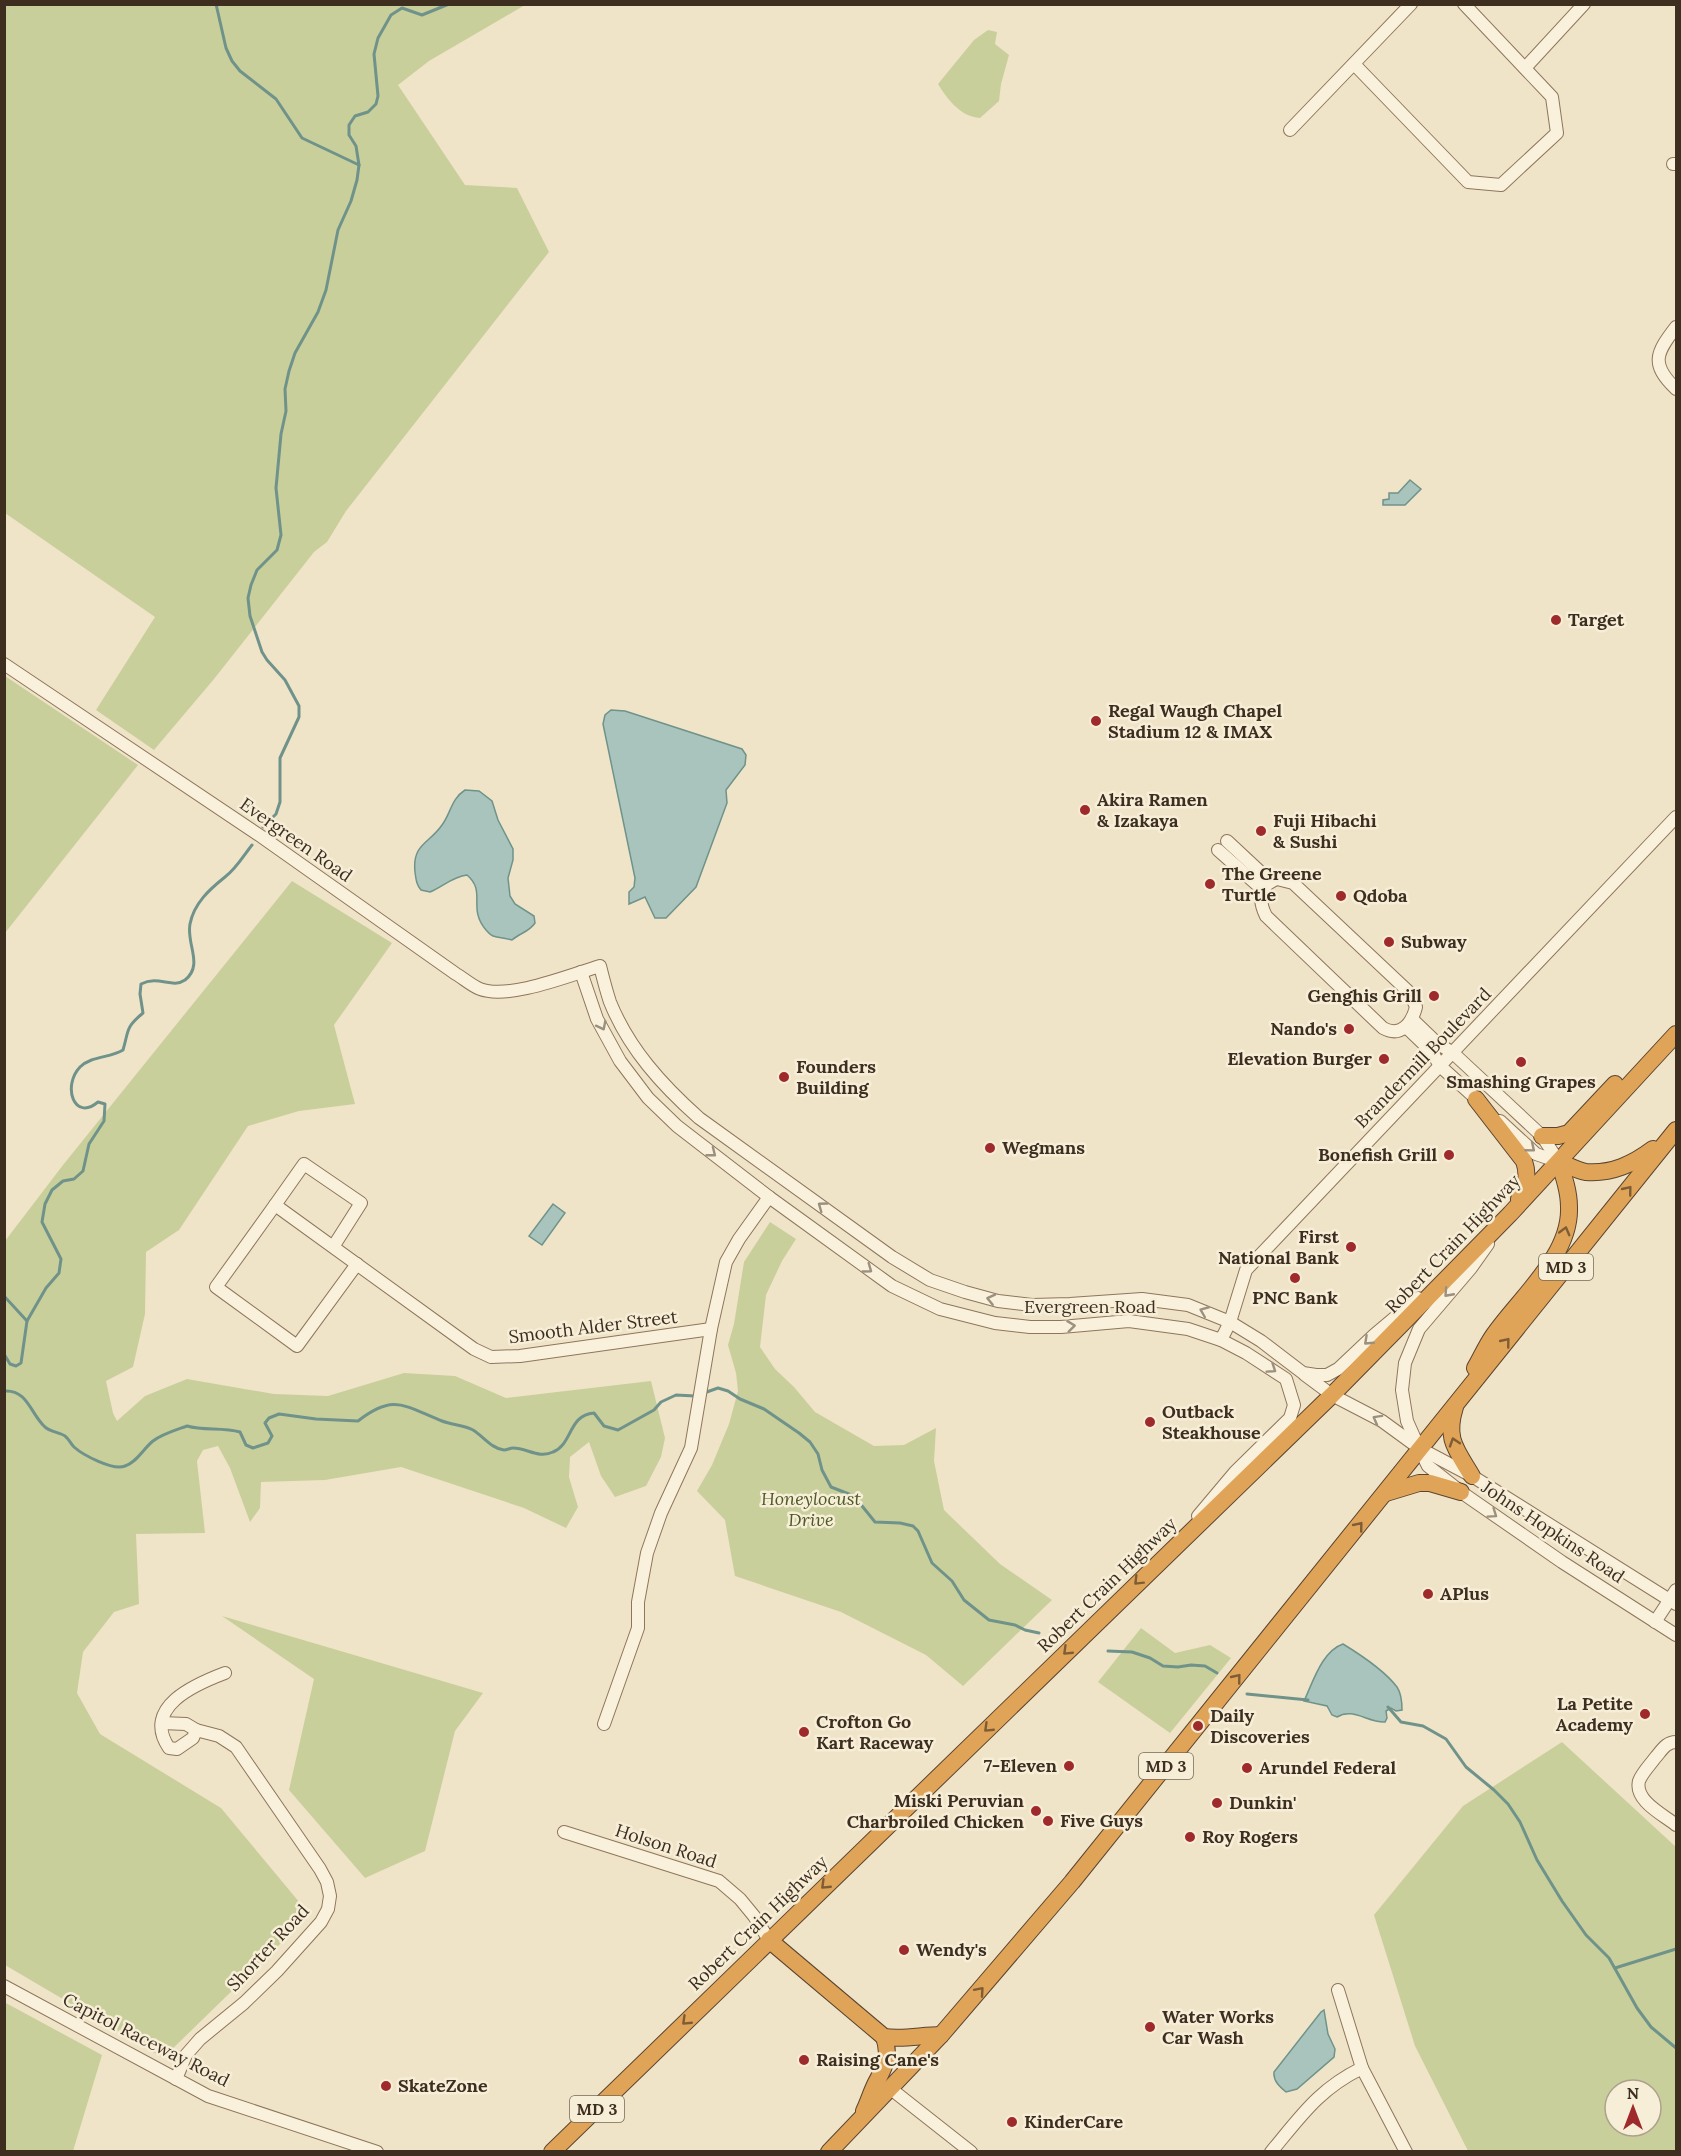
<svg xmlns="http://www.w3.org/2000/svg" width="1681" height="2156" viewBox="0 0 1681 2156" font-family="Lora,serif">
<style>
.green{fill:#c9cf9b;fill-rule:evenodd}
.water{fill:#a9c4bc;stroke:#6f938a;stroke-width:1.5}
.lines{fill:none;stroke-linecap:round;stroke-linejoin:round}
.stream{stroke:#6f938a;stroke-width:3}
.minor-casing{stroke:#8d765c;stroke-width:14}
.highway-casing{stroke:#5b4430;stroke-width:18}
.minor{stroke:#faf1dc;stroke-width:12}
.highway{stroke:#e0a458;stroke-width:16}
.oneway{stroke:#9c907e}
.oneway2{stroke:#7e5d36}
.poi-dot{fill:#9e2a2b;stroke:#f7eed8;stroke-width:2}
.labels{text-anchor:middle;stroke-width:5;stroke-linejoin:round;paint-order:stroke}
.shield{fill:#f7eed8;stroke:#756857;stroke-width:1.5}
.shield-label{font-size:16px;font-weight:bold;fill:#3d2e20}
.poi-label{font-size:18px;font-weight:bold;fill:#3d2e20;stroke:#f7eed8;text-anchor:start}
.street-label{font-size:18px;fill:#3d2e20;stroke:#f7eed8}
.park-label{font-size:18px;font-style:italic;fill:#4d5a26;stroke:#f7eed8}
</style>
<rect width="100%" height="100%" fill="#f0e4c8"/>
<g class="green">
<path d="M5 4 525 5 429 61 398 85 465 185 517 188 549 252 346 511 327 542 314 552 214 679 154 750 96 710 155 617 5 513Z"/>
<path d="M988 30 997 32 995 44 1009 55 1001 84 999 101 980 118C961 117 947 99 938 84L974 40Z"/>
<path d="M5 676 138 765 5 933Z"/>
<path d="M292 881 392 943 334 1025 355 1104 299 1111 248 1126 179 1230 146 1252 145 1314 133 1367 106 1381 113 1413 117 1421 145 1396 187 1379 274 1394 328 1396 404 1373 455 1376 506 1398 651 1381 665 1438 661 1457 646 1486 615 1497 601 1476 589 1442 570 1457 569 1477 578 1507 566 1528 524 1508 401 1467 325 1480 261 1482 260 1508 250 1522 230 1468 218 1446 203 1450 197 1461 205 1533 136 1534 139 1604 114 1612 83 1652 77 1693 100 1734 221 1808 310 1915 163 2058 5 1965V1241L63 1165Z"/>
<path d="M770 1222 796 1239 782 1261 766 1295 760 1347 775 1369 794 1387 815 1412 874 1446 904 1445 936 1428 934 1461 944 1510 1000 1564 1052 1600 963 1686 926 1655 841 1612 735 1576 725 1520 697 1491 712 1465 729 1424 738 1391 736 1373 728 1345 734 1324 744 1262Z"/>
<path d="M222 1616 483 1693 455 1731 425 1851 365 1878 289 1790 314 1679Z"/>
<path d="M1141 1628 1175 1653 1210 1645 1231 1658 1170 1733 1098 1682Z"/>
<path d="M1562 1742 1676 1847V2151H1468L1415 2046 1374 1915 1463 1806ZM1615 2090H1651V2126H1615Z"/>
<path d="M4 2002 102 2055 73 2151H5Z"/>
</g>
<g class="water">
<path d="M1410 480 1421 489 1405 505H1383V500L1389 499V493H1398Z"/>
<path d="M611 710 625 711 742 749 746 755 745 765 726 790 727 803 696 887 666 918H655L645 897 629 904V892L634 887 635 878 603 724 605 715Z"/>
<path d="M465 790 479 791 492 801 498 820 513 849V860L508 878 510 896 515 904 534 916 535 923C529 932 520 933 512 940 506 938 499 938 493 936 490 935 489 933 486 930 467 908 487 892 467 875 452 877 444 886 430 892L421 890C416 884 416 879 415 872 412 844 429 844 442 825 451 813 451 799 465 790Z"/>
<path d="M553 1204 565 1213 542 1245 529 1236Z"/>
<path d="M1343 1644C1361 1655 1384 1670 1397 1687 1401 1693 1402 1703 1402 1710L1396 1711 1391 1708 1386 1711 1387 1718 1385 1722C1368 1723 1353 1707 1337 1717L1332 1715 1327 1706 1304 1701C1313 1682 1322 1651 1343 1644Z"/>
<path d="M1324 2010 1328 2034 1335 2049 1334 2057 1297 2089 1286 2092C1280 2087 1273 2081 1274 2072L1321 2012Z"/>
</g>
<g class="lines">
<g class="stream">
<path d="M216 4 226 48 232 61 240 71 276 99 302 138 359 165"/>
<path d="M263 827 276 814 280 802V758L299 717V706L285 680 267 660 262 652 250 616 248 598 251 585 257 570 277 550 281 535 276 488 281 434 286 411 285 389 289 371 295 353 318 312 326 290 338 230 351 201 357 180 359 165 356 146 349 135V125L355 116 368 112 376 104 378 96 374 54 378 38 391 15 402 8 422 15 449 4"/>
<path d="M4 1296 27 1321"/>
<path d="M4 1354 10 1364 16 1366 21 1363 27 1321 46 1288 59 1273 61 1259 42 1222 45 1204 52 1190 63 1181 74 1179 83 1171 89 1144 104 1121 105 1104 98 1102C74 1122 62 1086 80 1067 91 1056 110 1058 123 1050 129 1030 125 1028 143 1013L140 994 141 984C159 975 172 989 185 980 204 965 186 944 190 924 194 903 210 889 225 877 236 869 244 855 252 845"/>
<path d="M4 1391C27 1389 31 1414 44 1426 49 1432 59 1432 65 1436 69 1439 71 1444 74 1447 83 1455 113 1471 125 1466 137 1462 143 1449 153 1441 162 1434 176 1430 187 1426 204 1431 222 1427 240 1432L246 1445 253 1448 268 1443 272 1436 265 1423 269 1418 279 1414 316 1419 358 1421C394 1393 404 1406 442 1421 452 1425 464 1425 473 1430 483 1436 492 1449 504 1450 507 1450 510 1448 513 1448 527 1448 539 1459 553 1452 573 1444 568 1415 594 1413L604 1426 618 1430 654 1410 661 1402 676 1395 695 1396"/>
<path d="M704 1393 718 1388 728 1391 740 1399 764 1409 799 1433 810 1442 818 1454 822 1470 831 1487 854 1496 875 1522 900 1523 913 1526 918 1531 932 1563 952 1581 964 1600 989 1620 1015 1625 1025 1630 1039 1633"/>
<path d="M1108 1651 1132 1652 1150 1658 1163 1666 1178 1667 1191 1665 1205 1666 1217 1673"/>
<path d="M1247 1694 1308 1700"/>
<path d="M1388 1707 1401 1722 1423 1726 1446 1739 1466 1767 1494 1790 1508 1804 1520 1822 1537 1860 1562 1901 1586 1935 1609 1958 1637 2008 1651 2027 1676 2048"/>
<path d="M1615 1968 1676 1949"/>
</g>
<defs>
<g id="minor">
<path d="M1354 64 1468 182 1501 185 1557 133 1552 97 1464 4"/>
<path d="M1525 68 1584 4"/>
<path d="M1290 130 1411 4"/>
<path d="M1673 164H1676"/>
<path d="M1676 327C1656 353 1650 364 1676 389"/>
<path d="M4 664 262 837 456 974C463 978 472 986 480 989 509 1000 570 975 600 966 603 978 606 990 610 1002 629 1049 662 1085 699 1118L892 1257 930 1280 965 1292 998 1301 1032 1305 1070 1304 1142 1299 1188 1305 1230 1322 1261 1341 1303 1373 1316 1375H1327L1338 1369 1374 1335 1418 1298"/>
<path d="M1227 841 1270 881"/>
<path d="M1218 850 1262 889"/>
<path d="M1277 879 1293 883 1410 993 1416 1007C1412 1023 1401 1038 1383 1028L1266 916C1258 900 1259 885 1277 879Z"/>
<path d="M581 972 597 1019 620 1061 648 1098 677 1126 769 1197 892 1286 940 1309 995 1323 1030 1327H1061L1129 1321 1188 1329 1221 1340 1246 1353 1286 1379 1294 1405 1290 1418 1235 1472 1198 1516"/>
<path d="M1412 1019 1437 1043 1453 1053 1542 1136 1559 1162"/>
<path d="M1406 1027 1432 1052 1440 1066 1481 1103"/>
<path d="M1500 1121 1536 1154 1559 1162"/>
<path d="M275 1205 216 1287 297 1346 357 1264"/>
<path d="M1488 1244 1471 1268 1419 1329 1405 1363 1402 1390 1407 1421 1419 1448 1428 1466 1461 1492 1562 1562 1676 1635"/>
<path d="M333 1247 361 1203 304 1164 275 1205 474 1349 491 1357 520 1356 711 1329"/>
<path d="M1221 1340 1230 1322 1246 1270 1676 817"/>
<path d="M1305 1375 1332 1395 1382 1421 1419 1448 1472 1476 1676 1604"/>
<path d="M1655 1622 1676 1590"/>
<path d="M162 1723 186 1724 196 1730"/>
<path d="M604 1724 638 1628V1602L647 1553 661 1513 691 1448 711 1329 726 1262 739 1239 769 1197"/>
<path d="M1676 1742C1666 1742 1662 1750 1655 1758 1650 1765 1642 1773 1639 1781 1634 1801 1664 1815 1676 1825"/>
<path d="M564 1832 719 1881 740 1899 754 1916 769 1940"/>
<path d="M4 1986 208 2096 377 2152"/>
<path d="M1338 1990 1362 2068 1406 2152"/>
<path d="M176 2079 186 2055 200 2039 244 2003 277 1971 321 1922 328 1909 330 1896 327 1882 320 1869 236 1747 219 1736 196 1730 193 1738 177 1749 169 1748C141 1707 196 1684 225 1673"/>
<path d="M891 2089 971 2152"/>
<path d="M1271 2152C1301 2116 1319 2089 1362 2068"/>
</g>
<g id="highway">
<path d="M1476 1099 1524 1161C1529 1176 1526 1185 1519 1199"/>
<path d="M1542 1136H1558L1569 1133 1615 1084"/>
<path d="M1559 1162C1568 1165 1578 1171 1586 1172 1612 1174 1633 1164 1653 1149"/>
<path d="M1475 1368C1481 1358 1486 1346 1493 1336 1519 1298 1571 1256 1569 1207 1569 1192 1564 1177 1559 1162"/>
<path d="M1455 1407C1445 1439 1456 1449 1472 1476"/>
<path d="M1386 1493 1419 1483H1430L1461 1492"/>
<path d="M769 1940 884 2037C904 2040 922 2035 941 2035"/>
<path d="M864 2111C869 2101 872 2089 878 2079 886 2064 890 2054 884 2037"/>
<path d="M552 2152 1332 1395 1510 1214 1676 1034"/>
<path d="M829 2152 941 2035 1072 1882 1676 1130"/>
</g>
</defs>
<use href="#minor" class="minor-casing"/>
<use href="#highway" class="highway-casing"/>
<use href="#minor" class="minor"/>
<use href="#highway" class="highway"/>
</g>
<defs><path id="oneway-chevron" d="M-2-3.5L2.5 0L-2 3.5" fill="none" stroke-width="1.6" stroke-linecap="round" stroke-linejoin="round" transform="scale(1.5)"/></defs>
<g class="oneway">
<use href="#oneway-chevron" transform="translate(602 1026) rotate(63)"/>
<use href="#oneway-chevron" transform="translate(1531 1148) rotate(39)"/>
<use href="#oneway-chevron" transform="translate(712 1153) rotate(38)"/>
<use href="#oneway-chevron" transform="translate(822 1206) rotate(-144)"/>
<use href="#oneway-chevron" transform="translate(868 1269) rotate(36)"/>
<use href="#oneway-chevron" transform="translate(1448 1293) rotate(132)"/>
<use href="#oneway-chevron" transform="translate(991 1299) rotate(-167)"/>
<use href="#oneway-chevron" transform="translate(1204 1311) rotate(-158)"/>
<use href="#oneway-chevron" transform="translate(1071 1326) rotate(-7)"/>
<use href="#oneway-chevron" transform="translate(1368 1341) rotate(137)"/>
<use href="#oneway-chevron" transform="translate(1272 1369) rotate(34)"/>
<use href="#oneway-chevron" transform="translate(1377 1419) rotate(-151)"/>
<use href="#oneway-chevron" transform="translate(1493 1514) rotate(35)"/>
</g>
<g class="oneway2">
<use href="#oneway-chevron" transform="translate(1628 1190) rotate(-51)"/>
<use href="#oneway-chevron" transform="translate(1565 1231) rotate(-75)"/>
<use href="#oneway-chevron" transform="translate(1506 1342) rotate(-51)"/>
<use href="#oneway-chevron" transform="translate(1454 1442) rotate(-108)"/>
<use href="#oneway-chevron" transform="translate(1359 1526) rotate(-51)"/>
<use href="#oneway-chevron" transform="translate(1138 1581) rotate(135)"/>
<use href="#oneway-chevron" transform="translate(1067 1651) rotate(136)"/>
<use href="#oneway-chevron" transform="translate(1237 1678) rotate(-51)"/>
<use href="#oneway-chevron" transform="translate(988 1728) rotate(136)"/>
<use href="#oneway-chevron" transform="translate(825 1885) rotate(136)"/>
<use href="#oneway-chevron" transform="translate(980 1991) rotate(-49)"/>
<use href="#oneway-chevron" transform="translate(686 2021) rotate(136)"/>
</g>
<g class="poi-dot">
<circle cx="1556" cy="620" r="6"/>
<circle cx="1096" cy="721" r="6"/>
<circle cx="1085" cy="810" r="6"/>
<circle cx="1261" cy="831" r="6"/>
<circle cx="1210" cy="884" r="6"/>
<circle cx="1341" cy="896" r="6"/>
<circle cx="1389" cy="942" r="6"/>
<circle cx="1434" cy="996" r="6"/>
<circle cx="1349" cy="1029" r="6"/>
<circle cx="1384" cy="1059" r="6"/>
<circle cx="1521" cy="1062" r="6"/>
<circle cx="784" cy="1077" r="6"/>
<circle cx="990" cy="1148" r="6"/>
<circle cx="1449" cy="1155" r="6"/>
<circle cx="1351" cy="1247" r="6"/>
<circle cx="1295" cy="1278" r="6"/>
<circle cx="1150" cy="1422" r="6"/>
<circle cx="1428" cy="1594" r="6"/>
<circle cx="1645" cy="1714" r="6"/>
<circle cx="1198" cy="1726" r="6"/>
<circle cx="804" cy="1732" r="6"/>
<circle cx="1069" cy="1766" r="6"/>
<circle cx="1247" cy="1768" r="6"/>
<circle cx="1217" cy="1803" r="6"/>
<circle cx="1036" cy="1811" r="6"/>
<circle cx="1048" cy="1821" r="6"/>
<circle cx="1190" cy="1837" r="6"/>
<circle cx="904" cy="1950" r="6"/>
<circle cx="1150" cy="2027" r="6"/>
<circle cx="804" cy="2060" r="6"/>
<circle cx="386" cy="2086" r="6"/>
<circle cx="1012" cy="2122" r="6"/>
</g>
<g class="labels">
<g class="shield">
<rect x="1539" y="1254" width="54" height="26" rx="4.5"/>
<rect x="1139" y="1753" width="54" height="26" rx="4.5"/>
<rect x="570" y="2096" width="54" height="26" rx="4.5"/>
</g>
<g class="shield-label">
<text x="1566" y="1273">MD 3</text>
<text x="1166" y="1772">MD 3</text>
<text x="597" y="2115">MD 3</text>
</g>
<g class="poi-label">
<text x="1568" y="626">Target</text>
<text x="1108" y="717">Regal Waugh Chapel<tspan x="1108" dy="21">Stadium 12 &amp; IMAX</tspan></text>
<text x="1097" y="806">Akira Ramen<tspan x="1097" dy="21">&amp; Izakaya</tspan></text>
<text x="1273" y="827">Fuji Hibachi<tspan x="1273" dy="21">&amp; Sushi</tspan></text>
<text x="1222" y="880">The Greene<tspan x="1222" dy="21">Turtle</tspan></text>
<text x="1353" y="902">Qdoba</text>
<text x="1401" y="948">Subway</text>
<text x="1422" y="1002" text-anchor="end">Genghis Grill</text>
<text x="1337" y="1035" text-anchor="end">Nando's</text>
<text x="1372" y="1065" text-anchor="end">Elevation Burger</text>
<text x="796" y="1073">Founders<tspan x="796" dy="21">Building</tspan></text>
<text x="1521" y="1088" text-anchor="middle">Smashing Grapes</text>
<text x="1002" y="1154">Wegmans</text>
<text x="1437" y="1161" text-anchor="end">Bonefish Grill</text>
<text x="1339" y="1243" text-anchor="end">First<tspan x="1339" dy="21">National Bank</tspan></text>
<text x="1295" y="1304" text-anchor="middle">PNC Bank</text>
<text x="1162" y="1418">Outback<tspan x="1162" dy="21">Steakhouse</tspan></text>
<text x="1440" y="1600">APlus</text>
<text x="1633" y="1710" text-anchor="end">La Petite<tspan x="1633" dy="21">Academy</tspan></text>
<text x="1210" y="1722">Daily<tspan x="1210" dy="21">Discoveries</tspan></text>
<text x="816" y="1728">Crofton Go<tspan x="816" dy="21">Kart Raceway</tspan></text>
<text x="1057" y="1772" text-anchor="end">7-Eleven</text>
<text x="1259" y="1774">Arundel Federal</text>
<text x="1024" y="1807" text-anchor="end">Miski Peruvian<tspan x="1024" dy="21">Charbroiled Chicken</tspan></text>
<text x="1229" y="1809">Dunkin'</text>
<text x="1060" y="1827">Five Guys</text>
<text x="1202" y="1843">Roy Rogers</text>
<text x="916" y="1956">Wendy's</text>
<text x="1162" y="2023">Water Works<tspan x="1162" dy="21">Car Wash</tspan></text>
<text x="816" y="2066">Raising Cane's</text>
<text x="398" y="2092">SkateZone</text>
<text x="1024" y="2128">KinderCare</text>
</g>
<g class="street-label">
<text transform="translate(296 840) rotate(35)" y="6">Evergreen Road</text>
<text transform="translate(1423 1058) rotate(-46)" y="6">Brandermill Boulevard</text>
<text transform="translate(1453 1244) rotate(-46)" y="6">Robert Crain Highway</text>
<text x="1090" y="1313">Evergreen Road</text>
<text transform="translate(593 1327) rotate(-7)" y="6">Smooth Alder Street</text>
<text transform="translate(1553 1532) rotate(34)" y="6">Johns Hopkins Road</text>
<text transform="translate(1107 1585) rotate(-44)" y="6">Robert Crain Highway</text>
<text transform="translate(666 1846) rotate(18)" y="6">Holson Road</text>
<text transform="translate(758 1923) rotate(-44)" y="6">Robert Crain Highway</text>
<text transform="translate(268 1948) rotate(-47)" y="6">Shorter Road</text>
<text transform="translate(146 2040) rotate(27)" y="6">Capitol Raceway Road</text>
</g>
<g class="park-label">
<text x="811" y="1505">Honeylocust<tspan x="811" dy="21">Drive</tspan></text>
</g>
</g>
<rect width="1681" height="2156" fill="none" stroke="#3d2e20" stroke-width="12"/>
<g transform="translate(1633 2108)"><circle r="28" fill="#f7eed8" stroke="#ada18e" stroke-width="1.5"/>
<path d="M0-4.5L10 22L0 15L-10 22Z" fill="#9e2a2b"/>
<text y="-9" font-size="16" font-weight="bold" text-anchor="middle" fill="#3d2e20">N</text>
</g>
</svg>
